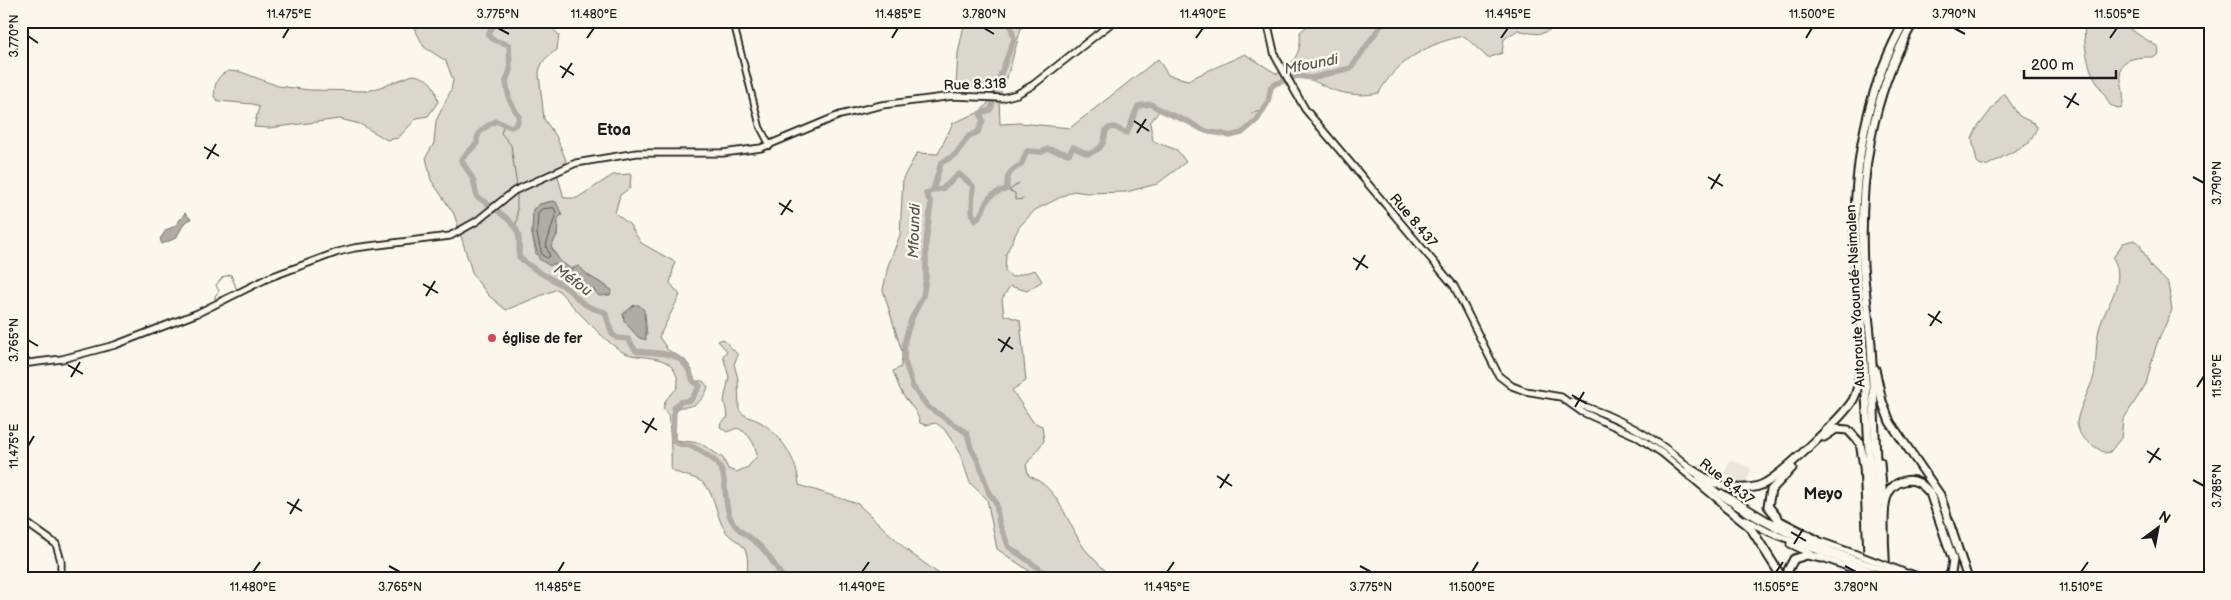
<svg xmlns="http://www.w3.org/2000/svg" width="2231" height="600" viewBox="0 0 2231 600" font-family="'Balsamiq Sans',sans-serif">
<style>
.built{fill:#eae6dc}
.green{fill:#dad7ce;stroke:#7b7a75;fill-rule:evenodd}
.water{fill:#afaca5;stroke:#74726e}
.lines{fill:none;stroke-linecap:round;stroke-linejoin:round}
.shore{stroke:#575653;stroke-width:1}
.stream{stroke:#74726e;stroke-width:1}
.river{stroke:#afaca5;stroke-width:5.5}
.minor-casing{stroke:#1c1c1c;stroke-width:8}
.major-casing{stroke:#1c1c1c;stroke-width:9}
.highway-casing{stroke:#1c1c1c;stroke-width:11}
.minor{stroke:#fbf7ec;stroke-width:4.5}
.major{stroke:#fbf7ec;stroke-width:5.5}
.highway{stroke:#fbf7ec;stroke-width:7}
.major-bridge-casing{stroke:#1c1c1c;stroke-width:9;stroke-linecap:butt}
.major-bridge{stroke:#fbf7ec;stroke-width:5.5}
.ticks{fill:none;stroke:#1c1c1c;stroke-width:2}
.poi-dot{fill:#d1495b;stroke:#fbf7ec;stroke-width:2}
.labels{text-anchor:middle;stroke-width:5;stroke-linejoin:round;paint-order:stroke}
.street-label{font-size:14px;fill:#1c1c1c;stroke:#fbf7ec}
.poi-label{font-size:14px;font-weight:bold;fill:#1c1c1c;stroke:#fbf7ec;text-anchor:start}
.water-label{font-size:15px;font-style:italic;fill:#575653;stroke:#fbf7ec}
.quarter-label{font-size:16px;font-weight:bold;fill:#1c1c1c;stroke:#fbf7ec}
.neatline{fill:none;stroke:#1c1c1c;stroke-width:2}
.ticks-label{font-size:12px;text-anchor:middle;fill:#1c1c1c}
</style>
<rect width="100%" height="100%" fill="#fbf7ec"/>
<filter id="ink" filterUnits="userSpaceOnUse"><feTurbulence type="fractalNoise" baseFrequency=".02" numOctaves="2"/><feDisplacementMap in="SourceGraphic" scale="10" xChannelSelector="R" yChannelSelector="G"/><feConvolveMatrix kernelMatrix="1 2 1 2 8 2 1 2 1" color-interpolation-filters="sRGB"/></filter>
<g filter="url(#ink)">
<path class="built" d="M1730 460 1751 468 1745 488 1721 482Z"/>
<g class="green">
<path d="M411 21H545L559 35 557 50C547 56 540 62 539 74L544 119 556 136 566 160 558 177 564 198H577L613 175 631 174 630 188 620 195 615 213 630 225 641 243 675 262 670 283 680 295 659 337 668 350 685 360 691 368 695 381H703L708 387C703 402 694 408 679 407 673 414 672 431 676 440L700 443 723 458 728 469 736 472 748 467 757 456C756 444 748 432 737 428L727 432 720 427 721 423 728 417 724 401 729 377 723 356 727 351 718 341 723 339 738 355 734 364 738 379 739 410C746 418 754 418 762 423 782 436 798 462 799 485L858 504 909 552 946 579H911L904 574 896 579H746C747 570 749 561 746 552 743 543 733 540 727 533 716 520 717 498 705 485 696 475 681 477 671 469 672 460 670 423 668 415 666 411 662 410 664 405 667 391 685 393 675 372 666 352 637 361 621 351 600 337 575 308 557 289L506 310 488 295 473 275 454 214 431 180 426 157 434 143 436 121 451 90 453 80 446 61 424 47ZM553 201 558 224 557 235 551 247 560 261 571 269 579 266 589 276 608 287 583 293 578 285 570 280V274L536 254 532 234 533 209 540 204ZM645 313 647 335 641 339 627 325Z"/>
<path d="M965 21H1023L1007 78 999 96 1000 124 1020 123 1070 128 1158 59 1168 75 1188 80 1245 54 1277 74C1294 63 1302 53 1300 32L1313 21H1559C1546 37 1537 35 1518 30L1504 39 1502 53 1488 58 1464 36C1430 42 1395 62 1379 93 1366 96 1353 95 1340 92 1315 86 1299 63 1272 87 1265 114 1255 127 1229 136L1221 132 1203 130 1185 120 1172 117 1160 110 1150 123 1153 141 1177 150 1186 162 1157 184 1126 192 1087 193 1073 191 1035 210 1019 227 1006 254 1005 271 1012 277 1035 270 1042 281 1027 291 1010 286 1002 299 1004 315 1020 320 1026 381 1012 390 1033 422 1042 426 1044 441 1026 465 1029 476C1059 487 1067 523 1084 548 1093 559 1104 569 1114 579H1041L997 549 987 499 970 483 959 451 944 429 936 423 925 425 920 423C917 410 910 405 903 395 899 388 896 379 893 371L901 367 902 352 883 290 888 266 900 235 903 178 917 153 938 154 953 123 980 112 988 103V87L956 86 958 53Z"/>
<path d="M2085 21H2117L2158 47 2159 53 2155 57C2097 56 2132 83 2121 109L2110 105C2105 94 2097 84 2092 73 2086 59 2083 37 2085 21Z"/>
<path d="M229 71 241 72 278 86 310 90 369 91 413 75C430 77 435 86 438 102L428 116 417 118 398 138 387 140 360 124 340 119 269 128 254 127 259 107 253 104 218 101 214 97C215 85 216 75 229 71Z"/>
<path d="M2004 93 2019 116 2034 123 2037 128 2029 143 1988 165 1982 166 1977 162 1972 139 1977 128Z"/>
<path d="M2134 240 2139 243 2151 267 2168 283 2172 310 2156 346 2146 384 2123 420 2121 438 2110 452 2105 453C2094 446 2077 438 2077 423 2078 410 2090 389 2094 376 2097 360 2095 342 2100 326 2107 303 2127 281 2113 258L2123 243Z"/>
</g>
<g class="water">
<path d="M553 201 556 202 562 215 558 218 557 235 551 247 560 261 571 269 579 266 589 276 612 290 610 295 599 296 593 289 589 293H583L578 285 570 280V274L554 263 550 266 539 259 532 234 533 210 540 204Z"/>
<path d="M185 213 191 219 185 222 176 238 162 244 160 239 166 230 175 226Z"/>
<path d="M634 305H639L644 310 646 340 638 337 624 321 623 314Z"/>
</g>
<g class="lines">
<path class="shore" d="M554 208 556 213 546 246 550 256 547 258 542 255 537 234 538 213 542 209Z"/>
<g class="stream">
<path d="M1251 113 1262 111"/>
<path d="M504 124 501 133 511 145 517 187"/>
<path d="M1019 183 1010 190H1007L1015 193V200L1023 199"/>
<path d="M515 228 517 220V193"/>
<path d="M231 275 237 290 215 299V296L219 291 216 285 223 277Z"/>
</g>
<g class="river">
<path d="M496 21 488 35 494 40 509 45 510 70 506 81 509 99 519 117 517 124 511 127 496 121C487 126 476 131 477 143L461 160 473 179 477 197C488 204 514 220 518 233 520 240 519 250 519 257 535 271 544 275 562 285 580 297 578 306 605 312L612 334 617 338 628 339 636 351C664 355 683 348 693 381L700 386 691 400 680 402 674 408 673 440C678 446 685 444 691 446 699 450 711 457 717 463 729 475 722 503 731 519 737 531 749 536 759 545 770 555 775 567 784 579"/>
<path d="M933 190 941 163 955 155 969 136 978 132 983 121 980 113 990 110 992 106 994 92 1014 39 1011 27 1013 21"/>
<path d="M788 579 807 576 853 579"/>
<path d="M1054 579 1009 547 999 523 996 502 989 493 979 463 971 448 967 433 928 407 913 387 904 359 905 340 911 320 923 296 926 278V242L931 203 926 194 933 190 942 189 959 174 973 186 972 212 975 221C990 208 978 197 1007 189 1006 177 1009 170 1021 165L1027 151 1042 152 1048 149 1069 154 1073 147 1088 154C1102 149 1104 145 1106 130 1115 123 1118 131 1127 133L1138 106 1151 104C1162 112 1172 115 1184 120 1192 122 1198 129 1206 131 1214 134 1221 132 1229 136L1242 133 1257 120 1268 102 1271 87 1275 84 1298 76 1311 78 1351 68 1384 21"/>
</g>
<defs>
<path id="minor" d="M733 21 760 127 770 146"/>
<g id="major">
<path d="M1267 21 1275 56 1305 109 1454 286 1499 376 1512 386 1525 391 1561 397 1582 412 1636 436 1662 453 1728 508"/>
<path d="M21 364 62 359 115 345 198 313 268 278 338 252 354 248 450 236 477 221 514 191 576 163 637 153H723L761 148 840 115 882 105 953 96 1002 98 1017 94 1033 85 1114 21"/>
<path d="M1571 402C1618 416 1656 437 1692 470"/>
<path d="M1699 477C1744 519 1799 539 1856 560"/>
<path d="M1722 493 1767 520 1793 531"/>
<path d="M21 519 56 544 61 561V579"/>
<path d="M1744 519 1769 532 1856 565"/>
<path d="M1814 539 1856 554"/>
<path d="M1790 544 1811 554"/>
<path d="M1820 557 1856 570"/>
<path d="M1896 569 1911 575"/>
<path d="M1896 574 1908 579"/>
</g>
<g id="highway">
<path d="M1875 369 1882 401 1890 422 1940 495 1968 579"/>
<path d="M1824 437 1836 429 1848 430 1860 443 1864 466"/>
<path d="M1880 462 1883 501"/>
<path d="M1864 463 1869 579"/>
<path d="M1689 468C1706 479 1723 490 1745 488 1752 488 1761 486 1767 482 1784 472 1843 417 1853 400 1858 391 1859 381 1860 371"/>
<path d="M1792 468 1771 490 1768 506 1780 521 1817 540"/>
<path d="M1724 506 1750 527 1783 579"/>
<path d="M1884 534 1886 579"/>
<path d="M1884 538C1885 518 1879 487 1904 481 1916 478 1923 485 1930 493L1953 560 1951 573 1946 579"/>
<path d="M1874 567C1871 490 1868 412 1862 335 1861 313 1857 290 1856 267 1851 182 1862 96 1905 21"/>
<path d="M1880 568C1877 494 1875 419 1871 345 1869 319 1865 292 1863 266 1859 180 1870 97 1914 21"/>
<path d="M1909 574 1923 579"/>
<path d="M1789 579 1788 570 1794 559 1807 555 1822 558"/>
</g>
</defs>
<use href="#minor" class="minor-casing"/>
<use href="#major" class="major-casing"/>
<use href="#highway" class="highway-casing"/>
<use href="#minor" class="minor"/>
<use href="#major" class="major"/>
<use href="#highway" class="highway"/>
<defs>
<g id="major-bridge">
<path d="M1856 554 1896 569"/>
<path d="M1856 560 1896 574"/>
<path d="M1856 565 1891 579"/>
<path d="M1856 570 1878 579"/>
</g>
</defs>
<use href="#major-bridge" class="major-bridge-casing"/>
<use href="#major-bridge" class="major-bridge"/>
</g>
</g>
<path class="ticks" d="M498 28 509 34M984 28 994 34M1954 28 1965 34M28 36 38 43M283 38 289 28M587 38 594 28M892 38 898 28M1196 38 1203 28M1501 38 1508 28M1806 38 1812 28M2110 38 2117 28M560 66 574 75M562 78 572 63M2064 96 2079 105M2067 108 2076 93M1134 121 1149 131M1137 133 1146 119M204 147 219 156M207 159 216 144M1708 177 1723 186M2193 177 2204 183M1711 189 1720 174M779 203 793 212M781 215 791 200M1353 258 1368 268M1356 270 1365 255M423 284 438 293M426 296 435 281M1928 314 1942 323M1930 326 1940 311M998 339 1013 349M28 340 38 346M1001 352 1010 337M68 365 83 374M71 377 80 362M2197 387 2204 376M1572 395 1587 404M1575 407 1584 392M642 421 657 430M645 433 654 418M28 446 34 436M2147 451 2161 460M2149 463 2159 448M1217 476 1232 486M2193 480 2204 486M1220 488 1229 474M287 502 302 511M290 514 299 499M1791 532 1806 541M1794 544 1803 529M389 566 400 572M1360 566 1371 572M1845 566 1856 572M253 572 260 562M558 572 564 562M862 572 869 562M1167 572 1174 562M1472 572 1478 562M1776 572 1783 562M2081 572 2088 562"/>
<circle class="poi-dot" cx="492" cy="338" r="5"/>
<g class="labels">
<g class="street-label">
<text transform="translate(975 84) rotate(-2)" y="5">Rue 8.318</text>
<text transform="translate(1414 220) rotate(50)" y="5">Rue 8.437</text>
<text transform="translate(1855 296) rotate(-93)" y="5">Autoroute Yaoundé-Nsimalen</text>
<text transform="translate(1727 481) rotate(38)" y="5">Rue 8.437</text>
</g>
<g class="poi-label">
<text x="502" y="343">église de fer</text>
</g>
<g class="water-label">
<text transform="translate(1311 64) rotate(-11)" y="5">Mfoundi</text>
<text transform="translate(914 231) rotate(-88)" y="5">Mfoundi</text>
<text transform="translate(573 280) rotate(36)" y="5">Méfou</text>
</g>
<g class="quarter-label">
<text x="614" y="135">Etoa</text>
<text x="1823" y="499">Meyo</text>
</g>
</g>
<rect width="2231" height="600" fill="none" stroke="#fbf7ec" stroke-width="55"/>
<g transform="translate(2158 528) rotate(32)" stroke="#fbf7ec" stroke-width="4" paint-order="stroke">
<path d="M0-4L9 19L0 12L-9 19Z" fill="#1c1c1c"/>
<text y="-8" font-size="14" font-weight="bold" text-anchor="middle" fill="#1c1c1c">N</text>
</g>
<path d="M2024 70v8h92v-8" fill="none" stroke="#1c1c1c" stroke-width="2.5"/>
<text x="2031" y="70" font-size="15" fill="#1c1c1c" stroke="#fbf7ec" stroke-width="4" paint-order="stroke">200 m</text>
<rect x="28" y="28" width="2176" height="544" class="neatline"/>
<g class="ticks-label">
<text x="289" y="18">11.475°E</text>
<text x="498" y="18">3.775°N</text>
<text x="594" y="18">11.480°E</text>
<text x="898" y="18">11.485°E</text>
<text x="984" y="18">3.780°N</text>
<text x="1203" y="18">11.490°E</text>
<text x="1508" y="18">11.495°E</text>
<text x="1812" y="18">11.500°E</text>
<text x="1954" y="18">3.790°N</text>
<text x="2117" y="18">11.505°E</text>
<text transform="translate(14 36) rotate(-90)" y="4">3.770°N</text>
<text transform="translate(2217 183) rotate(-90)" y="4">3.790°N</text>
<text transform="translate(14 340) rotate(-90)" y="4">3.765°N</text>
<text transform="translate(2217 376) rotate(-90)" y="4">11.510°E</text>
<text transform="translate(14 446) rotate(-90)" y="4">11.475°E</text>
<text transform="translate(2217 486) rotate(-90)" y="4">3.785°N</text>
<text x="253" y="591">11.480°E</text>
<text x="400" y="591">3.765°N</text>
<text x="558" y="591">11.485°E</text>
<text x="862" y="591">11.490°E</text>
<text x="1167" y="591">11.495°E</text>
<text x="1371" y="591">3.775°N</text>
<text x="1472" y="591">11.500°E</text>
<text x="1776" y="591">11.505°E</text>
<text x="1856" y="591">3.780°N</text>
<text x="2081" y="591">11.510°E</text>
</g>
</svg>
